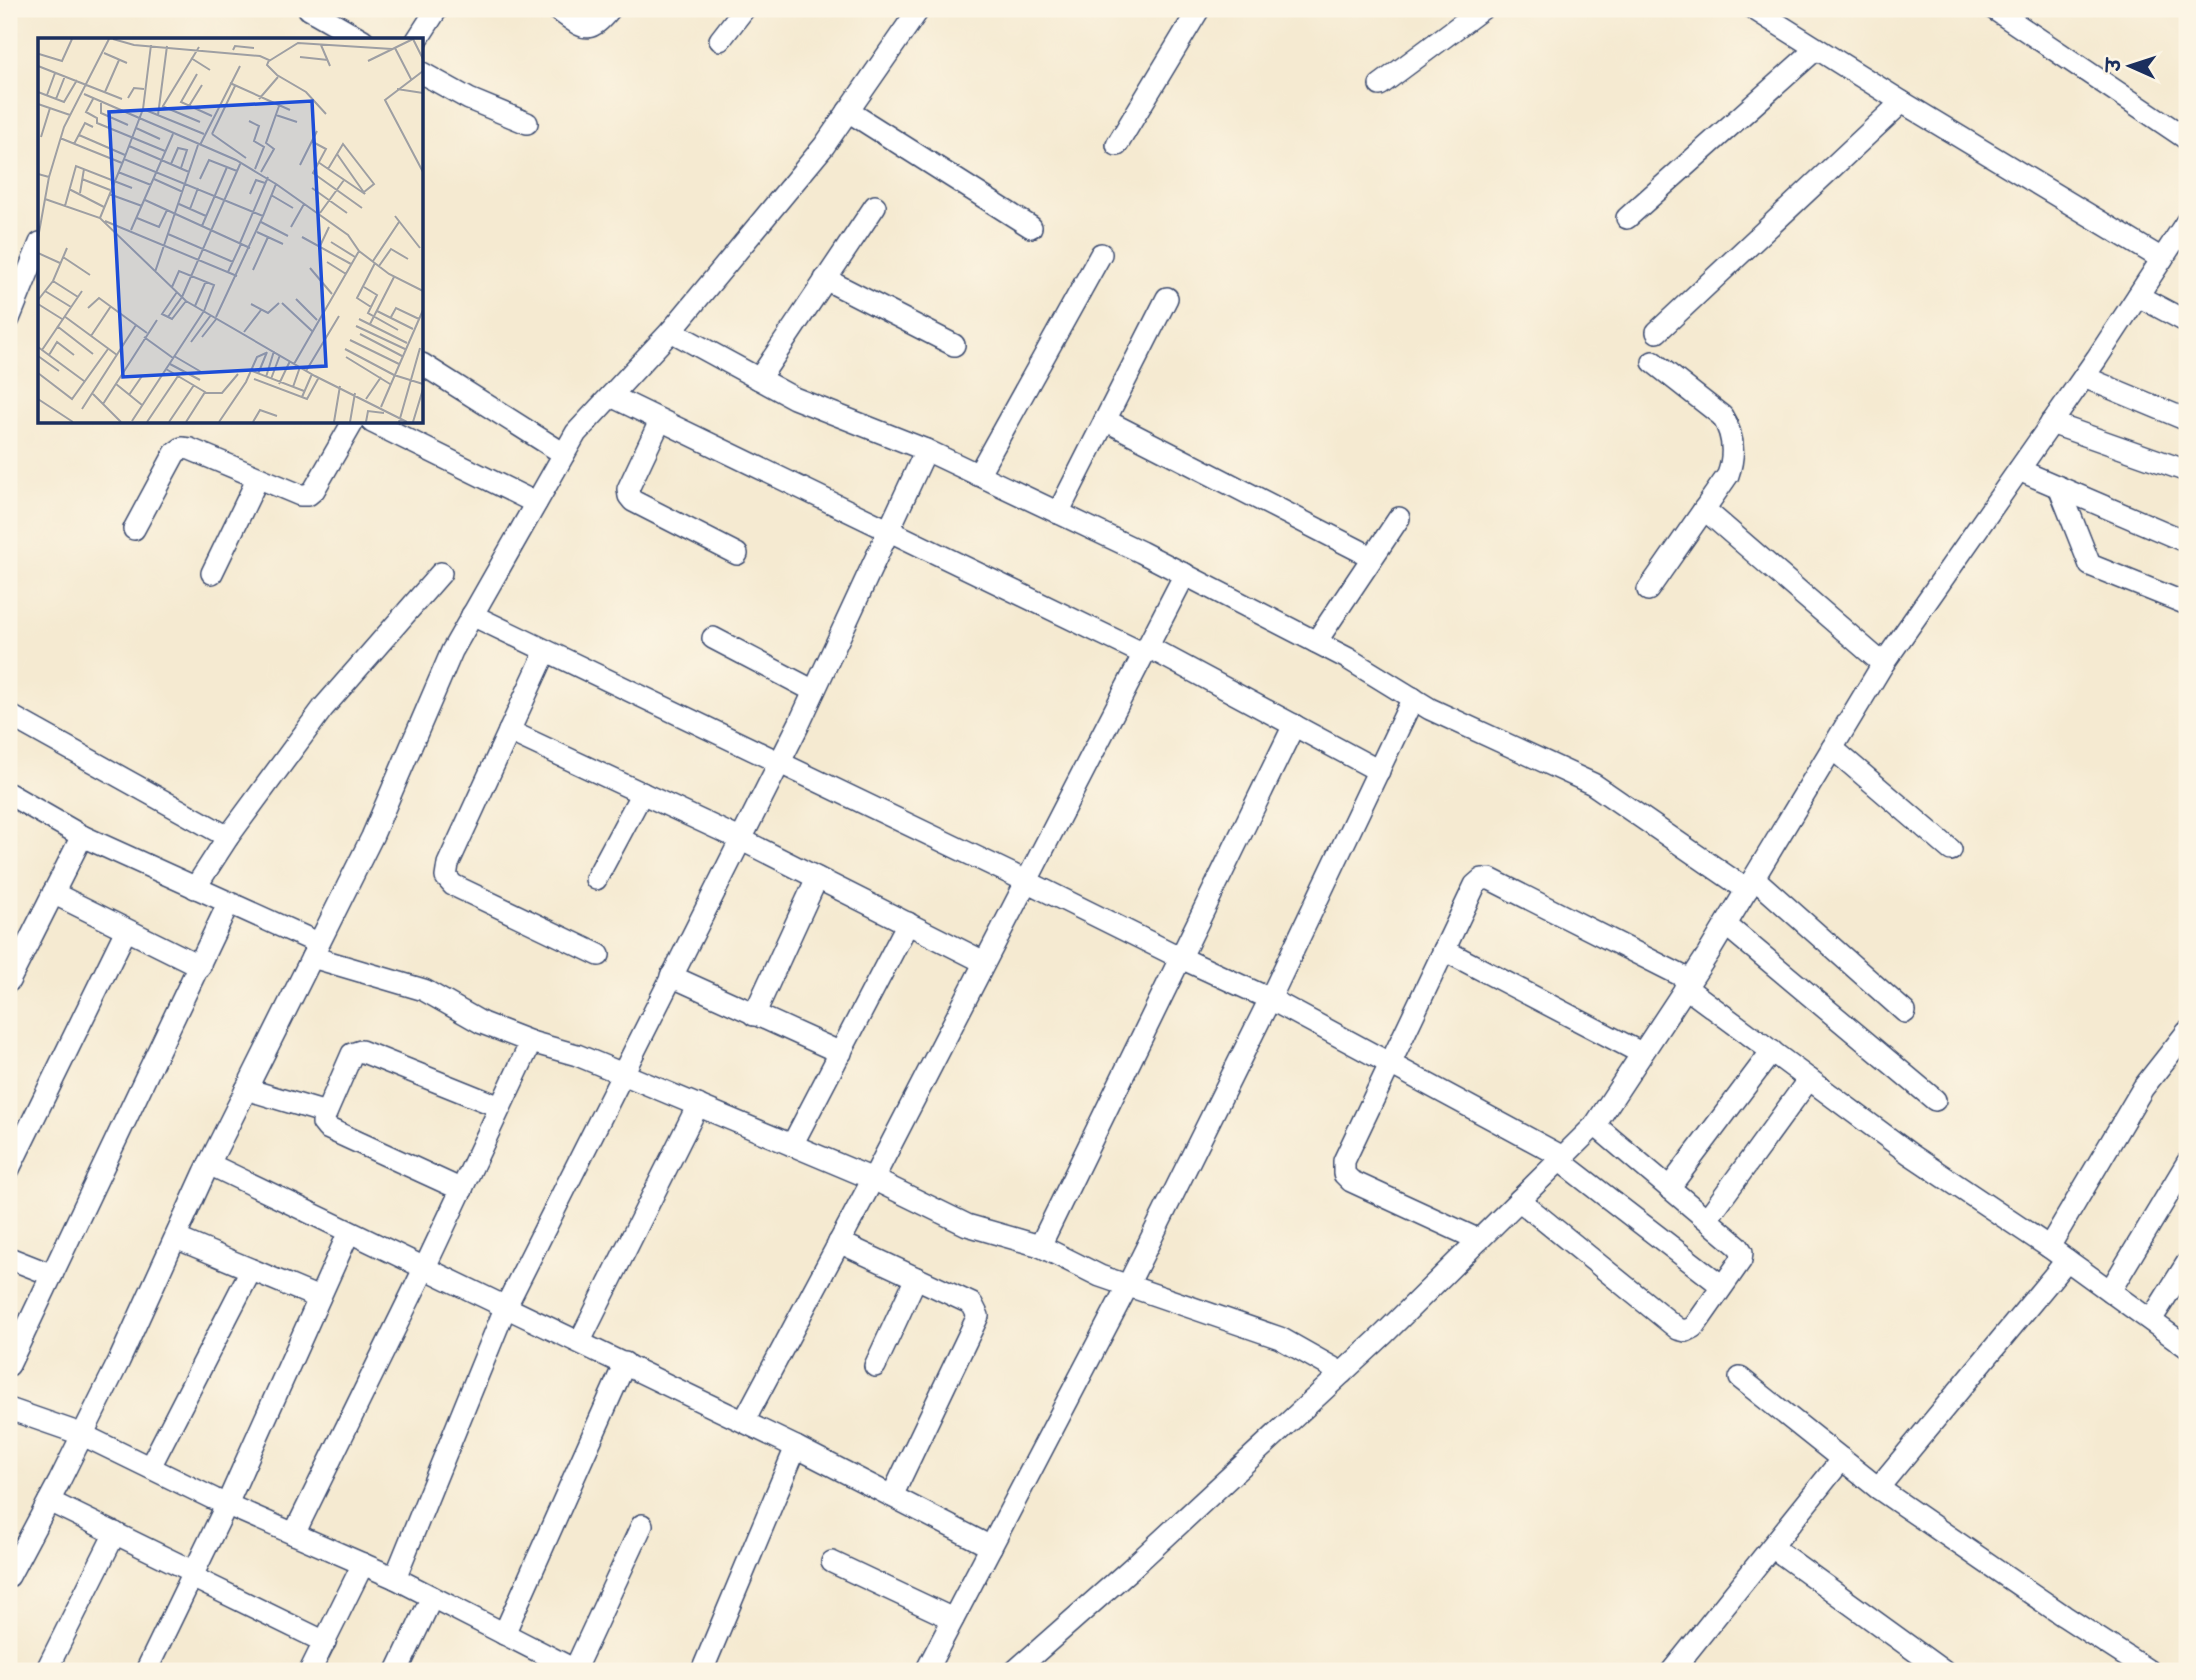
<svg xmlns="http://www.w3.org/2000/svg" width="2196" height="1680" viewBox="0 0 2196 1680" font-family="'Architects Daughter','Playpen Sans Deva',sans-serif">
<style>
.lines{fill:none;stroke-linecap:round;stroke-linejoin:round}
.minor-casing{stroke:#3c4b6f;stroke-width:24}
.minor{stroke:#fff;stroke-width:21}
.inset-road{fill:none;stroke:#9e9fa3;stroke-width:2}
.view{fill:#1d4ed8;fill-opacity:0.15;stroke:#1d4ed8;stroke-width:3.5}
.inset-edge{fill:none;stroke:#1b2f5e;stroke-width:3.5}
</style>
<rect width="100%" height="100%" fill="#fcf5e5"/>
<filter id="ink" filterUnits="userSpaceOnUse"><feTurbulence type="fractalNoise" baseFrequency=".0143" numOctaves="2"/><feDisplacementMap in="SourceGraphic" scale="14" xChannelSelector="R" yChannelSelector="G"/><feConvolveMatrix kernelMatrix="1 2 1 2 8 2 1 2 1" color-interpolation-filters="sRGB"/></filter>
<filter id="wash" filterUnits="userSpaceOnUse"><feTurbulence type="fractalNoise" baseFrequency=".00686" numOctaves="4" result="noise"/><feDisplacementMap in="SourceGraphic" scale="28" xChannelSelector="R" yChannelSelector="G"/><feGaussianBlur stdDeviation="1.57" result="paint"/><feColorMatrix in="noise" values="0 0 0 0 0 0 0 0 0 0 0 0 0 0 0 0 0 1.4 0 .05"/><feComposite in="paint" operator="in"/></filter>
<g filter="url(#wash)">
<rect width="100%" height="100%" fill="#f5ead1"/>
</g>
<g filter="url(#ink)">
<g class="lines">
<defs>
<g id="minor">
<path d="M309 9 363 40"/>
<path d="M556 9C584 27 586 38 610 9"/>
<path d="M919 9 824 146 671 331 794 398 926 450"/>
<path d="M1754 9 1902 102 2162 259"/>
<path d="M1994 9 2187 139"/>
<path d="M417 40 437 9"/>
<path d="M720 40 744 9"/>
<path d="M422 73 469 99 527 123"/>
<path d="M1380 85 1482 9"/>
<path d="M848 111 1031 227"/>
<path d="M1117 145 1199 9"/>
<path d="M1627 218 1816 49"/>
<path d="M825 279 954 345"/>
<path d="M2138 296 2187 322"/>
<path d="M9 319 40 243"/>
<path d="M1657 332 1902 102"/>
<path d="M422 364 564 454"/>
<path d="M2084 377 2187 420"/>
<path d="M759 379 875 206"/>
<path d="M611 396 1144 654"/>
<path d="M1105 420 1372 557"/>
<path d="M660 421 628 489 629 496 633 501 737 554"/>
<path d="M372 422 536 503"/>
<path d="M2051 423 2187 471"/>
<path d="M2019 470 2187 542"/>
<path d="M978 475 1101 254"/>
<path d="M2059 487 2090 565 2187 604"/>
<path d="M1704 509 1883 664"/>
<path d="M1058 513 1167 298"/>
<path d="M134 529 175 453 182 448 190 449 300 495H308L314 490 353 422"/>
<path d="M212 573 258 478"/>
<path d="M1648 590 1728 475C1735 455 1734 435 1722 416L1653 362"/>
<path d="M472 615 1026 881 1179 957 1270 999 1563 1157"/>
<path d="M713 638 814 691"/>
<path d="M1316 642 1399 518"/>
<path d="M1148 647 1379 771"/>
<path d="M546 651 448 864 446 877 453 885 599 955"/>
<path d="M9 715 228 837"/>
<path d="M509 731 740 839 984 962"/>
<path d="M1832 748 1951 850"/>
<path d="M9 794 82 836 318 943"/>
<path d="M1754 878 1905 1012"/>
<path d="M596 879 642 793"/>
<path d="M195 888 228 837 323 708 441 573"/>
<path d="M53 893 200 966"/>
<path d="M1726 925 1935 1100"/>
<path d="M1444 950 1641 1053"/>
<path d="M312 957 424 990 482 1023 531 1042 577 1055 623 1074 873 1179 967 1225 1040 1246 1100 1276 1280 1338 1342 1373"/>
<path d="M671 976 841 1053"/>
<path d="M9 981 82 836"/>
<path d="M1685 987 1910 1154 2049 1247 2187 1347"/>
<path d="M754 1015 817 878"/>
<path d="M246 1089 326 1113"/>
<path d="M792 1145 908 923"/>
<path d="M1559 1160 1722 1286"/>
<path d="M209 1164 796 1447 991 1547"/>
<path d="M9 1169 126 930"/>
<path d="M1669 1188 1772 1051"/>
<path d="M462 1190 327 1128 323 1123 324 1118 352 1054 361 1051 500 1107"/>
<path d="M1519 1200 1678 1329 1686 1331 1694 1327 1741 1260 1742 1252 1738 1246 1595 1125"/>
<path d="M1707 1219 1809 1079"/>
<path d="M176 1238 319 1298"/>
<path d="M1479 1240 1351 1181 1344 1174V1161L1475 885 1482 879H1490L1690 980"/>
<path d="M839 1242 972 1304 978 1316 892 1496"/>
<path d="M1040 1246 1294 725"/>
<path d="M2049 1247 2143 1088 2187 1032"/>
<path d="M9 1258 52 1275"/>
<path d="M2110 1291 2187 1163"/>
<path d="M2151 1320 2187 1263"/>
<path d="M580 1341 698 1105"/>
<path d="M9 1365 228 904"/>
<path d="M875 1366 916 1278"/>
<path d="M1740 1378 1878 1488 2064 1616 2149 1671"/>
<path d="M9 1409 81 1434 214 1499 395 1578"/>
<path d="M744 1421 873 1179 1185 574"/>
<path d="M150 1467 251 1270"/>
<path d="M1878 1488 2067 1260"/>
<path d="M49 1501 194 1572"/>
<path d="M294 1534 425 1267 531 1042"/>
<path d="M1772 1547 1943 1671"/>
<path d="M832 1562 953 1619"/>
<path d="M9 1576 59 1482 119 1361 205 1172 372 837 452 651 576 433 671 331"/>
<path d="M192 1577 325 1642"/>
<path d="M504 1634 625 1363"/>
<path d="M46 1671 115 1533"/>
<path d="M146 1671 227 1504 349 1232"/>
<path d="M310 1671 363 1564"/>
<path d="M397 1671 432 1597"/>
<path d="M574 1671 642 1525"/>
<path d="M577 1671 395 1578 506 1306 799 724 926 450 1141 552 1347 658 1430 709 1593 784 1747 890"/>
<path d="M702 1671 796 1447"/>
<path d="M926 1671 1128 1285 1269 1001 1413 698"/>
<path d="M1015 1671 1135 1565 1384 1334 1595 1125 1708 954 1883 664 2097 358 2187 221"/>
<path d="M1672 1671 1842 1459"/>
</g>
</defs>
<use href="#minor" class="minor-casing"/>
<use href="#minor" class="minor"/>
</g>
</g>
<g transform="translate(38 38)">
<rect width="385" height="385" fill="#f5ead1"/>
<path class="inset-road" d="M75 1 96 7 222 18 231 22 229 27 239 37 268 54 288 76M375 1 385 21M283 7 292 28M357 10 373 41M195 12 197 8 216 10M66 15 89 25M1 16 24 23 34 1M262 19 290 22M153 20 172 32M231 23 260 5 354 11M330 23 375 1M0 28 84 61M385 33 347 62 385 134M159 36 143 64 174 78M192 45 252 72M359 51 385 55M0 54 26 64 39 42M67 54 81 22M46 56 198 122 238 146M9 57 17 35M90 60 96 50 106 51M18 61 27 38M55 61 48 74 59 80V85L127 113M221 61 240 39M63 65V75L90 87M0 66 32 77M124 68 162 84M125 68 161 9M151 68 164 47M105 71 166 96M120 77 129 8M238 77 259 84M211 83 221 88 216 103 226 109 217 131M98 90 122 101M174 96 197 48M174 96 208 120M41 97 87 117M3 99 12 70M22 100 84 125M273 103 288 111 275 135 324 170M36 106 47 85 55 89M162 107 202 28M91 108 151 134M86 121 105 71 113 7M280 124 327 156 299 116M133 126 140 110 149 112 143 130M262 127 279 93M290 131 305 106 336 146 326 154M80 134 113 147M223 134 236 111 228 105 241 68M0 136 11 139 0 200M11 139 26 89 71 1M44 141 72 152M116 141 145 154M162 141 171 122 199 133M274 150 309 175M31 151 66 169M42 155 46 131M71 156 104 168M212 156 218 142 227 145M233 157 255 170M7 161 62 180 148 263 277 338 369 384M107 162 212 210M141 166 168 178M27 168 38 128 94 150M152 171 160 150M282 175 306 142M225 178 238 146 310 197 321 213 351 236 385 253M357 178 382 210M62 180 86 121 225 178 178 279M99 180 121 189 129 172M67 183 199 238M223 184 250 198M164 188 189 129M253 189 266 166M93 192 135 96M219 194 245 206M130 196 195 224M264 199 313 226M293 204 317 219M202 205 230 139M282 208 291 189M0 215 22 225M25 219 52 237M335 223 361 184M289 224 308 236M341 228 353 211 370 221M272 230 294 256M215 232 230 199M117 234 160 107M190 234 203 206M15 243 40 259M134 249 141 233 176 247 166 273M326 249 339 257 330 275 360 292M7 253 33 269M139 254 124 276 134 281 148 263M144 259 203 124M258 261 279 282M0 262 15 243 29 210M244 265 274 293M0 266 24 281M213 266 230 275 241 265M157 268 168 243M333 269 319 260 337 225M50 270 61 260 109 295M339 273 375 291M26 278 79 317M130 279 144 259M353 279 358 270 381 281M321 281 369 305M332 286 356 239M19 288 55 316M318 288 367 311M206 294 223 272M322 296 364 318M53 298 73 268M106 299 135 320M164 299 179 280M312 302 361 326M153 304 173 277M0 309 46 343M307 311 356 337 385 346M4 312 44 253M11 317 19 304 36 317M0 318 21 333M136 318 165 335M308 319 352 346M132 326 162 342M256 326 321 213M128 331 167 354 148 384M214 333 266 353M268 333 301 278M0 335 34 361 70 311M220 336 229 314M228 339 236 313M216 341 269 361 281 339M233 341 242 317M78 346 104 367M241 346 252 323M255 349 262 329M167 355H184L200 336M55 356 83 384M91 357 104 338M264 359 274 336M0 361 35 384M328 361 343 339M65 366 119 282M343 369 385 272M44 371 98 287M94 383 166 273M109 384 140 338M131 384 156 347M181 384 208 344 219 319 228 315M215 384 222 372 239 378M296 384 302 348M312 384 317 355M328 384 330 373 346 375M361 384 382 310M375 384 385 351"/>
<path class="view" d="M274 63 288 328 85 339 71 74Z"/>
<rect width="385" height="385" class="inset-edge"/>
</g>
<rect width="2196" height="1680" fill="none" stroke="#fcf5e5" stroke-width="35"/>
<g transform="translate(2130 66) rotate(273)" stroke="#fcf5e5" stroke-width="5" paint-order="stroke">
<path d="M0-5L12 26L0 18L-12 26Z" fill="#1b2f5e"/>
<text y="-10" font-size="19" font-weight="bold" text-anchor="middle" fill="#1b2f5e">उ</text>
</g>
</svg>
